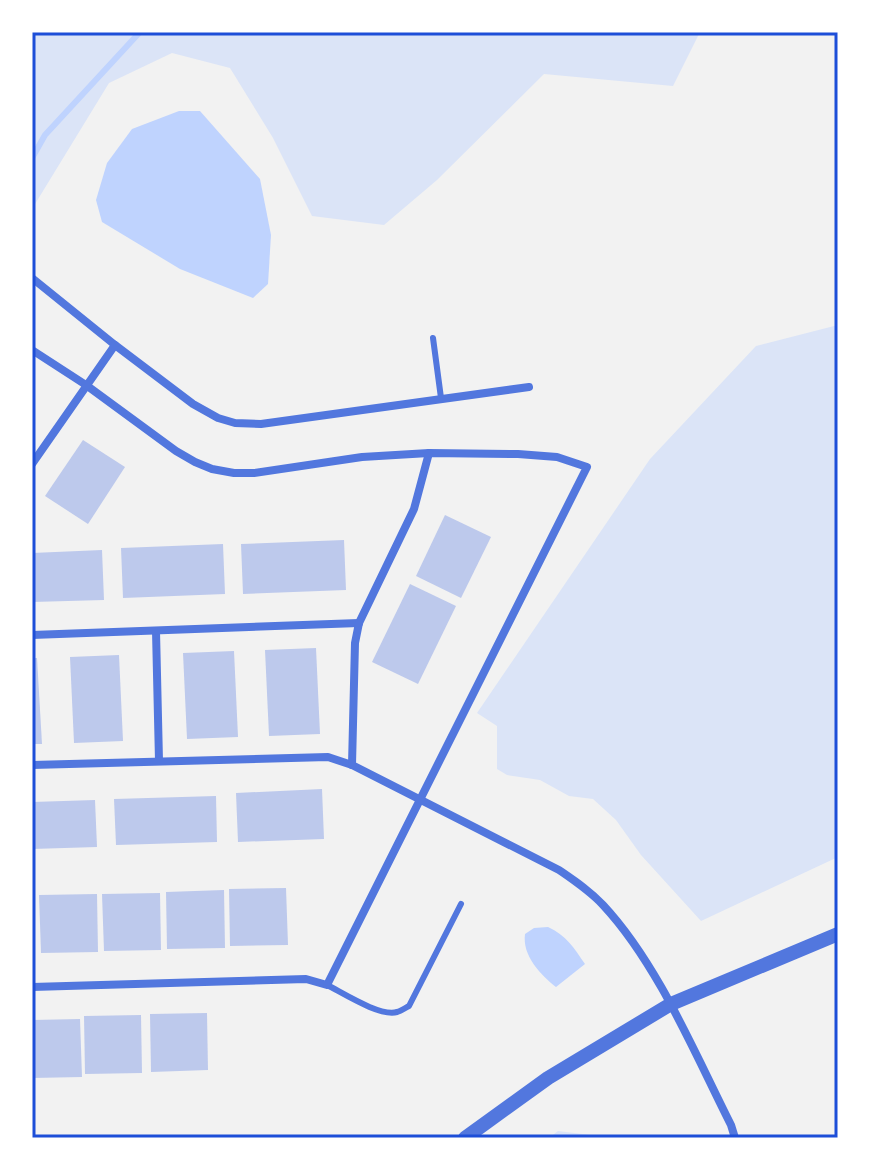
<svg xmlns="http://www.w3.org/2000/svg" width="870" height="1170" viewBox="0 0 870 1170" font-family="Raleway,sans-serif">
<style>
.green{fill:#dbe4f7}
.water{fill:#bfd3fe}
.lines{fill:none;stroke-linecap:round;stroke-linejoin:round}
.stream{stroke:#bfd3fe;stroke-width:6}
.building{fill:#bdc9ec}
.service{stroke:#5277de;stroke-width:6}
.minor{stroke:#5277de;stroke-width:8}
.tertiary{stroke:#5277de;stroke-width:14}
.neatline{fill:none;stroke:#1d4ed8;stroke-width:3}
</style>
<rect width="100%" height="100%" fill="#f2f2f2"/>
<g class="green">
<path d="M32 32H700L673 86 544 74 437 180 384 225 312 216 273 138 230 68 172 53 109 83 32 209Z"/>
<path d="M838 325V857L701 921 641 855 616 820 593 799 569 796 540 780 507 775 497 769V726L477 713 650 459 756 346Z"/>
<path d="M558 1131 614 1138H549Z"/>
</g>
<g class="water">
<path d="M179 111H200L260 179 271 235 268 284 253 298 180 269 102 222 96 200 107 163 132 129Z"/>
<path d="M548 927C566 935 574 948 585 964L556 987C541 975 522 956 525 934L534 928Z"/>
</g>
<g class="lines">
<path class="stream" d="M32 158 45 135 140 32"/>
</g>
<g class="building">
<path d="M83 440 125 467 88 524 45 496Z"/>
<path d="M445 515 491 537 461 598 416 576Z"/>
<path d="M344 540 346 590 243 594 241 544Z"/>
<path d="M223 544 225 594 123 598 121 548Z"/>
<path d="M102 550 104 600 32 602V553Z"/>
<path d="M410 584 456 606 418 684 372 662Z"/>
<path d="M316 648 320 734 269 736 265 650Z"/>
<path d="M234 651 238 737 187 739 183 653Z"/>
<path d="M119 655 123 741 74 743 70 657Z"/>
<path d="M32 658H37L42 744H32Z"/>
<path d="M322 789 324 839 238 842 236 793Z"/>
<path d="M216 796 217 842 116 845 114 799Z"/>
<path d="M95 800 97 847 32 849V802Z"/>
<path d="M286 888 288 945 230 946 229 889Z"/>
<path d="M224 890 225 948 167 949 166 892Z"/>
<path d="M160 893 161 950 104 951 102 894Z"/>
<path d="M97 894 98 952 41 953 39 895Z"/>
<path d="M207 1013 208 1070 151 1072 150 1014Z"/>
<path d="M141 1015 142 1073 85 1074 84 1016Z"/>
<path d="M80 1019 82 1077 32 1078V1020Z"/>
</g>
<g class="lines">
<g class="service">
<path d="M433 338 441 398"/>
<path d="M327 985C343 993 380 1017 397 1012 401 1011 405 1008 409 1006L461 904"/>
</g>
<g class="minor">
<path d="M32 278 115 345 193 404 218 418 235 423 261 424 529 387"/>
<path d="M32 350 86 385 176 451 195 462 212 469 234 473H254L362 457 429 453 518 454 557 457 587 467 327 985 306 979 32 987"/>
<path d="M32 464 115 345"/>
<path d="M156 631 159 761"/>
<path d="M32 635 359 623"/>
<path d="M32 765 328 757 352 765 559 870C575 881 590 891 603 905 658 964 695 1054 731 1125L735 1138"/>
<path d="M352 765 355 643 359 623 414 509 429 453"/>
</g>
<path class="tertiary" d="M465 1138 548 1078 671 1004 838 934"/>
</g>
<rect width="870" height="1170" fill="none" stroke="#ffffff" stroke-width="68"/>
<rect x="34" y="34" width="802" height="1102" class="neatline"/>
</svg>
